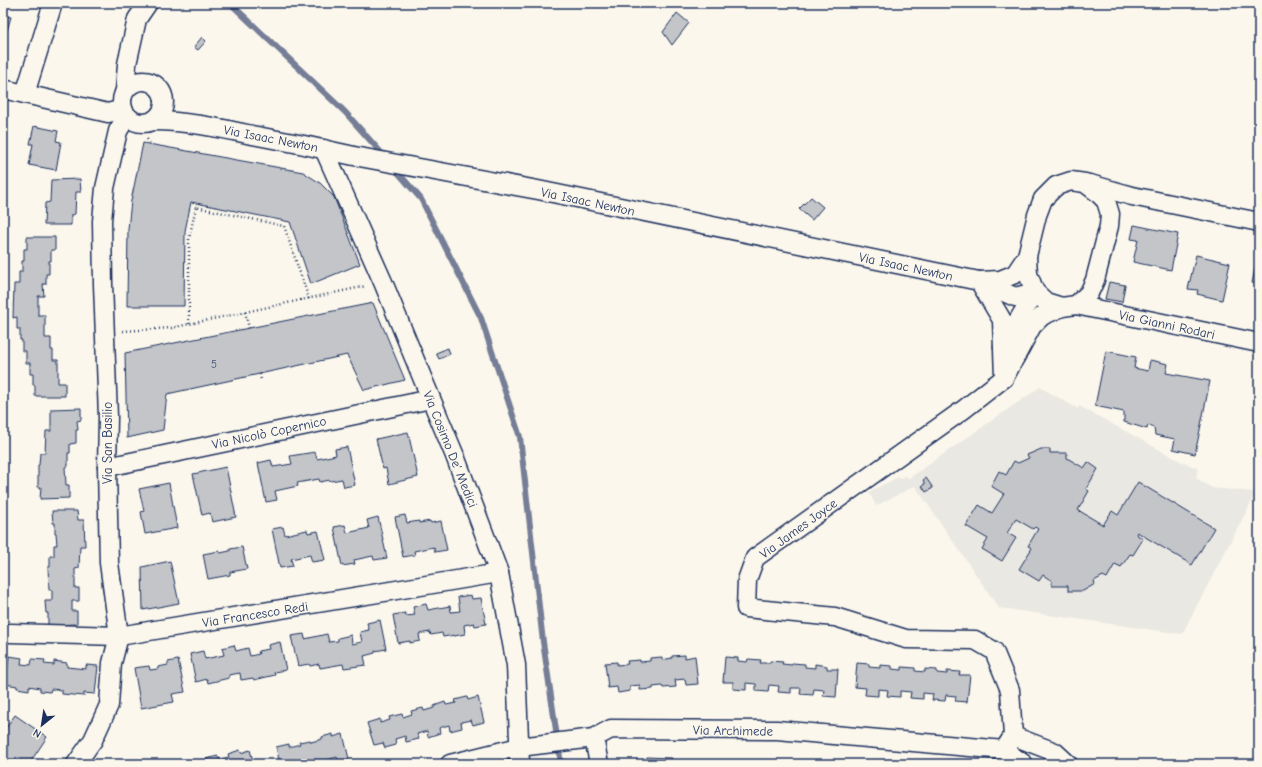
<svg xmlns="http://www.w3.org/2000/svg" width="1262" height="767" viewBox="0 0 1262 767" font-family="'Comic Neue',sans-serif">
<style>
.built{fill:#eae8e2}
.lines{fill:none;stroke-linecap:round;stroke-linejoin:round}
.stream{stroke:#747e96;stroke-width:6}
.building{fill:#c3c5c9;stroke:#1b2f5e}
.minor-casing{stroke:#1b2f5e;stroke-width:21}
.path{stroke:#1b2f5e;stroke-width:2.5;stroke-dasharray:1 3;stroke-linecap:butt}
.minor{stroke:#fbf7ec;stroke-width:18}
.labels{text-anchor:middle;stroke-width:3;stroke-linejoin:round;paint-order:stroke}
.number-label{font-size:11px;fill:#455479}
.street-label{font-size:13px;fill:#1b2f5e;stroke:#fbf7ec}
</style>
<rect width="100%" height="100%" fill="#fbf7ec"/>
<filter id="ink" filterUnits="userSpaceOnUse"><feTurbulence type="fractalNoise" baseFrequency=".025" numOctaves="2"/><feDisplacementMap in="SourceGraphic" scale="8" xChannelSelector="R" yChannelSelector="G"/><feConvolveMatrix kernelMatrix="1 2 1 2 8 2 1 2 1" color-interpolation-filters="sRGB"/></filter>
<g filter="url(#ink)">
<path class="built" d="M1040 387 1078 409 1079 406 1182 462 1198 468 1196 478 1212 488 1254 492V497L1182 634 999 608 915 486 876 506 869 492 898 477 899 479 904 477 903 475 909 478Z"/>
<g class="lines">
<g class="stream">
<path d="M230 3 345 112 385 157"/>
<path d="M395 169 421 199 481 318 520 437 543 642 561 764"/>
</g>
</g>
<g class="building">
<path d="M3 3H9L5 16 11 17 6 34 3 33Z"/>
<path d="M677 13 689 23 672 45 663 32Z"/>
<path d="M202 37 206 41 198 50 194 47Z"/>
<path d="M34 126 58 131 56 141 61 142 56 170 29 165 33 144H30Z"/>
<path d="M143 143 303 172 320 183 334 197 360 264 311 284 290 222 191 202 185 231 184 306H127L128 229 131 201Z"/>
<path d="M80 179 81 192H76L75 214 71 215V225H44L45 203 50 202 51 180Z"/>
<path d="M811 197 823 207 812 220 799 209Z"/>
<path d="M1134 225 1178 234 1171 270 1133 262 1138 240 1131 239Z"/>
<path d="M27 237H55V250H51V261H49V274H46V284H43L44 296H38V315H45V338H51V350H53V360H58V383H65V396H35V385H33V374H30V363H26V351H22V340H20V329H17V317L13 318 14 284H19V272H22V261H24V249H27Z"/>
<path d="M1258 253H1259V284L1252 283Z"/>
<path d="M1196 255 1230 263 1222 300 1197 294 1198 290 1188 289Z"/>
<path d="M1109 282 1125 285 1122 302 1105 299Z"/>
<path d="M373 303 405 380 364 390 347 355 167 394 163 430 127 438 125 353Z"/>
<path d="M448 348 450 354 439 359 436 353Z"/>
<path d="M1106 351 1136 357 1134 368 1148 371 1150 360 1168 364 1166 373 1210 381 1195 454 1173 449 1175 439 1155 435 1154 428 1148 425 1147 429 1124 422V412L1095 406Z"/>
<path d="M81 408V420L77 421 78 430H76V443L70 444V453H68V466L65 467 66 485H69V498L40 499 41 487H38V465H39L40 453H45L46 431H51V409Z"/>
<path d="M408 432 418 477 389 484 386 468 383 469 376 439Z"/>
<path d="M347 447 355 485 344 487 342 479 331 481 330 480 320 482 319 479 297 483 298 486 275 491 277 500 266 502 258 463 271 460 273 467 292 464 290 456 315 452 317 459 336 455 335 449Z"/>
<path d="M1041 449H1050V453H1067V458L1084 468 1088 462 1098 469 1086 489 1089 491 1078 510 1103 525 1112 511 1118 515 1138 482 1214 528 1192 565 1137 532 1136 534 1143 539 1133 555 1130 554 1121 567 1115 564 1107 578 1103 576 1094 581 1095 584 1083 591H1068V586H1052V581L1043 575 1039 581 1019 569 1032 548 1028 546 1038 529 1035 527 1033 529 1016 519 1007 533 1016 538 1002 561 982 549 988 539 966 526 979 505 992 513 1004 494 991 486 999 471 1006 475 1014 461 1018 463 1029 458 1027 455Z"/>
<path d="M226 467 236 517 212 522 210 513 202 515 193 474Z"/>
<path d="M926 478 933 488 926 492 922 486 925 484 923 480Z"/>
<path d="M169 483 177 528 145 534 141 512 144 511 139 489Z"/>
<path d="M52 511H77L78 520H84L85 546H80L79 568 75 569V588H79V601H72V611H77V624L48 625V613H46L45 601H52V590H49L48 567H50V556H54V545H57L56 533H55V523H53Z"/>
<path d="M405 515 407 523 419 521V523L430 521 431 523 441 521 447 550 435 552 434 547 414 551 415 555 403 557 395 517Z"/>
<path d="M378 517 387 558 374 560 373 556 354 560 355 564 342 566 334 527 345 525 347 533 369 528 367 520Z"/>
<path d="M283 527 285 535 307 530 308 533 318 531 325 560 312 562 310 555 291 559 293 566 280 568 272 529Z"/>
<path d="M242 547 247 569 230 572V575L208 579 203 554 219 551 220 553 230 551V549Z"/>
<path d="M170 561 179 603 143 610 142 567Z"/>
<path d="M471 595 472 599 481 598 486 624 475 626 474 623 464 625 465 634 454 636V635L443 637 442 633 431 635 430 632 419 634 420 641 410 643V641L398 643 393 615 405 613 406 616 415 615 413 607 426 604 428 610 450 606 451 612 460 611 458 597Z"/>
<path d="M380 620 386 649 375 651V653L364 656 366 665 344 668 343 664 320 668 319 664 310 666 309 664 298 666 291 636 304 634 305 639 327 634 329 642 338 641V638L351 635 352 644 362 642 360 632 369 630 367 623Z"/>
<path d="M280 642 286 670 274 672 275 675 254 680 253 678 241 680 240 673 229 675V678L208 683 207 679 196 682 190 654 203 651 205 659 224 655 222 648 234 645 236 651 248 648 250 656 259 654 258 651 269 649 268 645Z"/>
<path d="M685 655V658L695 656 698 684 686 685 685 679 675 680 676 687 663 688 662 686 653 687V689L640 690V685L630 686V691L618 693 617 687 608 688 605 663 617 662V665L628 664 627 661 640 660V662L650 661V658L662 657V660L672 658V656Z"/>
<path d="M9 656 22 658 21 664 31 665 32 659 45 660 44 664 54 665V661L67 663V667L86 669V665L98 666 95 694 84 693V696L62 694V690L51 689 50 692 40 691V688L29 686V690L17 688V686L6 684Z"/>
<path d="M725 657 738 658V661L747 662 748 659 761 660 760 663H770V661L783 662 782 664 792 665V663L805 664V667L815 668V664L827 666V669H838L836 697 823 696 824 690 814 689 813 695 800 694 801 688H791V693L778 692 779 686 769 685 768 692 756 691V684L746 683V690L733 689V682H723Z"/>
<path d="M178 660 185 692 172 694 174 702 141 708 134 668 149 666 150 670 158 669V667L168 665V662Z"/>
<path d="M857 663 869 664V667L880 668V665L892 666V669L902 670V667L915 668V671L925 672V669L937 670V673L947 674V671L960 672 959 675H970L967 702 955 701 956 696 946 695 945 701 932 700 933 694 923 693V699L910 698 911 692 900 691V697L887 696 888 690 878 689V696L865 695 866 688 855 687Z"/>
<path d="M467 697 468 700 478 697 484 722 473 725 471 720 461 722 462 728 450 731 449 725 439 728 440 733 428 737 427 731 417 734 419 739 406 742 405 736 395 739 396 745 385 748 383 743 374 745 367 723 380 719V723L390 720 389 717 402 714 403 717 412 714 411 711 423 708 424 711 434 708V706L445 702 446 705 456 703 455 700Z"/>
<path d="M15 715 47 737 29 764H3V750L5 748 3 747V732Z"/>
<path d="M333 734V737L343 734 349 759 338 762 337 757 327 760 328 764H315L314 762 307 764H280L276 747 289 744V747L300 744 299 742 310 740 311 742 322 739V737Z"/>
<path d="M240 750 241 753 250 750 254 764H198L207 762 206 759 218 756 219 759 229 757 228 754Z"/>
<path d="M647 757 672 758 671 762 682 763V764H636V760L646 761Z"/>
<path d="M724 761 750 762V764H724Z"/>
</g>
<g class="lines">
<defs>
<g id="minor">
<circle cx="143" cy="102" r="21"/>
<path d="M3 89 108 113 123 109"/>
<path d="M125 91 127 64 137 19 148 3"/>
<path d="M25 94 53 3"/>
<path d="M153 121C187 121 219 128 252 135 286 141 320 148 354 156L538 190 945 274 979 281 1015 297 1035 292"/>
<path d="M324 149 383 282 424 382 455 456 499 573 516 665 520 764"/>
<path d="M1071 181 1085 183 1097 192 1106 201 1110 214 1109 226 1095 280 1089 293 1076 305 1062 307 1046 302 1035 292 1028 274 1027 256 1037 215 1043 199 1056 186Z"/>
<path d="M1090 184 1132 196 1259 222"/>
<path d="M979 281 1002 320 1004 378"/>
<path d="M980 281 1000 280 1015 274 1027 256"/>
<path d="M1076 305 1259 343"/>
<path d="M1003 346 1035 292"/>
<path d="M107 467 431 399"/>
<path d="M10 633 119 636 499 573"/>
<path d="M1013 736 1010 690 994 651 975 640 906 639 835 617 746 608 747 580 755 558 963 410 1004 378 1032 326 1042 316 1062 307"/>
<path d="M1013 736 1055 752 1068 764"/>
<path d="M594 738 599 764"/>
<path d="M1004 750 1024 764"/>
<path d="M76 764 93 740 109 705 112 663 119 636 109 563 107 467 108 417 103 284 102 221 105 188 118 131 127 116"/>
<path d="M450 764 519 747 594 738 611 729 777 730 1004 750 1013 736"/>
</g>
</defs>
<use href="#minor" class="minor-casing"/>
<g class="path">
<path d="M147 139 151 145"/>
<path d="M193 203 196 207"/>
<path d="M245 312 249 328"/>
<path d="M189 324V239L196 207 284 226 309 299"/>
<path d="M123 331 171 328 366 286"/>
<path d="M260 374 261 380"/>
</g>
<use href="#minor" class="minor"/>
</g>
</g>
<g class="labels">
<g class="number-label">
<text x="214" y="368">5</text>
</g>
<g class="street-label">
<text transform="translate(271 138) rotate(11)" y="5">Via Isaac Newton</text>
<text transform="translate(588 201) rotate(12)" y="5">Via Isaac Newton</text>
<text transform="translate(906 266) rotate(12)" y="5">Via Isaac Newton</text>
<text transform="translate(1167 324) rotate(12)" y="5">Via Gianni Rodari</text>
<text transform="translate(269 432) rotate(-12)" y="5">Via Nicolò Copernico</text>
<text transform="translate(107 443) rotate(-90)" y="5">Via San Basilio</text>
<text transform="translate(451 449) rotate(68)" y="5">Via Cosimo De' Medici</text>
<text transform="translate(798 528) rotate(-36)" y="5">Via James Joyce</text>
<text transform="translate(255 614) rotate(-9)" y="5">Via Francesco Redi</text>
<text transform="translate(733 730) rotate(1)" y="5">Via Archimede</text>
</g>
</g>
<rect width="1262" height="767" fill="none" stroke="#fbf7ec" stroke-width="16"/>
<rect x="8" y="8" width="1246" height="751" fill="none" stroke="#1b2f5e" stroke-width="1.5" filter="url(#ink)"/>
<g transform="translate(42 725) rotate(210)" stroke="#fbf7ec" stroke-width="3" paint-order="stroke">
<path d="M0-3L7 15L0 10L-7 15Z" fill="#1b2f5e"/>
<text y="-6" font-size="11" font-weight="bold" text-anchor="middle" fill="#1b2f5e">N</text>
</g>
</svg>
